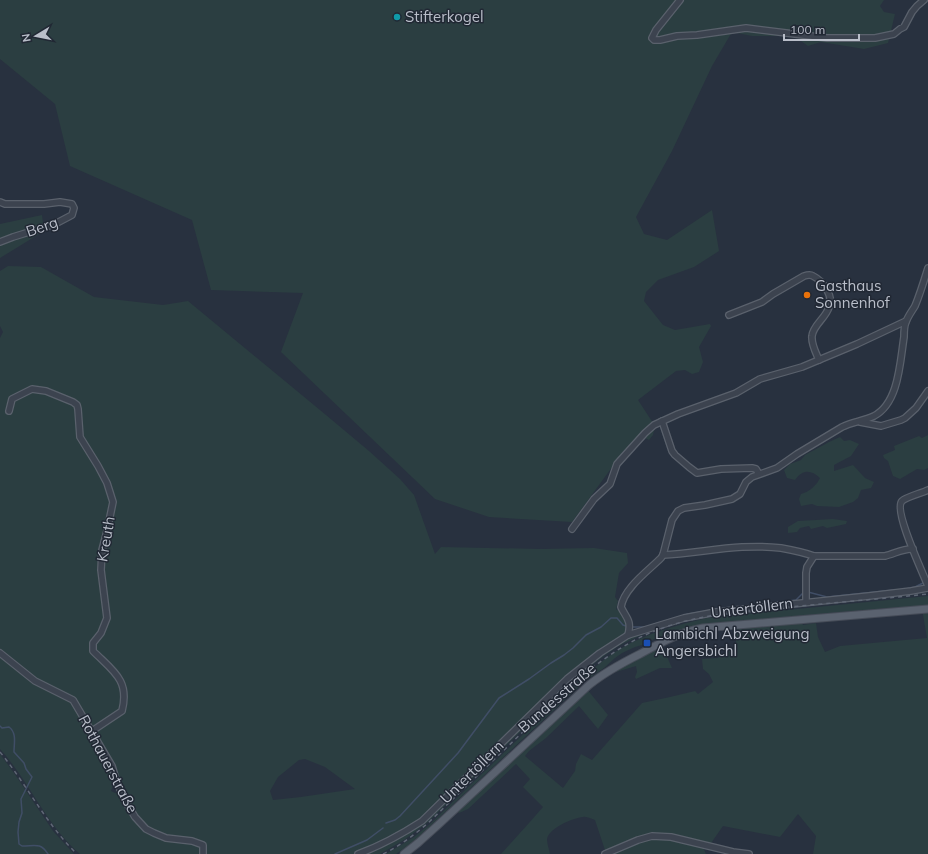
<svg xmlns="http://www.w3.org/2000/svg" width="928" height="854" viewBox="0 0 928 854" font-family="Mulish,sans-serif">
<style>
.green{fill:#2b3e41;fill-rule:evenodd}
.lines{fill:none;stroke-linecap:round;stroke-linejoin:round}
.stream{stroke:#404e66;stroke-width:1.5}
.minor-casing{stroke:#5a616c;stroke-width:8}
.major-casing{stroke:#464c58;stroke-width:9}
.minor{stroke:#3c434f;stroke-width:5.5}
.major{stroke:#5a626f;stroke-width:7}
.rail{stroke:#5f6775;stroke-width:1.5;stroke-dasharray:4 4;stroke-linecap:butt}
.culture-dot{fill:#0f9aa8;stroke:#212834;stroke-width:1.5}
.food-dot{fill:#e8710a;stroke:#212834;stroke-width:1.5}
.transit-dot{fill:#1a4fb4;stroke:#212834;stroke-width:1.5}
.labels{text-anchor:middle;stroke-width:3;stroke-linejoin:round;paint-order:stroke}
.poi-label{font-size:15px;fill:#b9bec9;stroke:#212834;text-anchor:start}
.street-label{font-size:15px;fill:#b9bec9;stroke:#212834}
</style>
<rect width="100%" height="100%" fill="#28313f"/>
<g class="green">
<path d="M0 0H884L880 6 884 12 895 14 888 43 864 49 821 42 808 46 801 41 799 32 782 36H752L732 32 712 66 672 151 636 217 644 234 667 240 712 210 719 251 694 267 658 280 646 292 644 301 663 325 675 330 710 324 711 326 699 347 703 362 699 372 692 374 685 370 676 371 638 400 655 426 653 435 649 440 643 437 618 459 572 522 489 517 435 499 281 352 303 293 211 290 192 220 70 166 55 104 0 59Z"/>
<path d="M42 215 44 231 0 258V224Z"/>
<path d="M8 266 41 267 94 297 163 305 188 301 326 415 369 451 400 479 414 495 435 554 441 547 541 549 594 548 627 553 628 563 619 573 615 597 618 601 616 610 621 607 628 618V634L648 632C638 637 627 641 617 647 600 658 585 671 569 684L428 822 404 840 380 854H80C46 825 29 781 0 749V338L3 332 0 326V271ZM305 759 325 767 355 789 301 797 273 800 270 791 278 777 299 760ZM117 784C128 801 139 824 159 833 167 836 175 838 183 840 177 840 170 841 164 840 140 836 128 811 118 792L115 793 111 791 113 785Z"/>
<path d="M928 435V468L924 470 917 469 900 479 893 476 888 461 884 458 883 455 895 450 894 446 919 436 922 438Z"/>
<path d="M840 437 844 441 850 440 859 444 851 456 834 465V471L853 465 865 478 874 482 871 488 861 490 858 498 853 502 839 507 817 506 812 504 801 506 799 499 801 494C809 492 817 485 820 478 811 470 803 469 795 480L787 478 784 470 790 464 801 460 805 455 829 442Z"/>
<path d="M833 519 847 521 846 524 827 528 823 526 811 529 809 526 800 528 797 532 788 533V527L798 521Z"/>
<path d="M928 596V605L926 606 889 608 794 616 692 627 678 631 669 635 656 638 642 645 635 647 622 653 615 658 604 668 585 681 412 843 396 854H386L414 837 430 824 572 687C587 674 603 659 620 649 647 633 677 625 707 618Z"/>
<path d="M922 609H928V854H813L816 836 798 814 780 837 723 826 709 846 702 845 706 854H605L606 853 595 820C591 819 587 816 583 817 573 818 549 828 547 839 547 844 549 849 550 854H501L529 823 543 807 523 787 530 779 516 764 468 809 459 813 454 810 586 688 608 715 598 729 579 706 546 738 529 751 525 756 563 788 575 771 576 764 581 754 592 760 642 703 670 697 695 691 698 694 713 682 709 674 703 669 702 659 718 658 725 652 736 649V625L801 619 803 625 816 623 818 637 825 652 840 646 927 638Z"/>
<path d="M661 643 672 668H660L636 679 635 677 637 672 636 666 616 672 603 674Z"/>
<path d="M0 754 14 773 53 831 74 854H0Z"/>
</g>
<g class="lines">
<g class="stream">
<path d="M906 589 915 587 925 582"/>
<path d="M808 592 827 597 894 590"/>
<path d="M720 609 796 600 803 593"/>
<path d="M632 627H646L688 614 707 611"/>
<path d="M0 726 2 728 9 727C17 733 14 743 14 752L24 763 26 769 32 777 21 799 22 813 19 822 18 832 19 844 22 846C35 846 40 842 48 854"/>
<path d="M386 823 395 820 400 816 458 753 499 698 529 679 551 663 564 655 573 648 586 635 601 627 611 618H617L623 625 626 626"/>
<path d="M335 854 367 840 383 828"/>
</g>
<defs>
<g id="minor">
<path d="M680 0 656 30 652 38 654 40H660L677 36 697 35 746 28 827 38H875L894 34 900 29 904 27 912 12 917 6 924 0"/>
<path d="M0 202 5 204H44L60 202 72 204 74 208 72 215 55 224 13 237 0 242"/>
<path d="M729 315 762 302 773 294 804 276C807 275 810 274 813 276 823 281 834 296 829 307 826 318 813 325 812 336 811 344 816 353 819 360"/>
<path d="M9 411 12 399 32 389 46 391 73 402 77 405 78 409 80 437 98 466 107 483 113 502 107 531 102 550 101 570 107 618 101 633 93 643V651C113 671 130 680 122 711L92 731"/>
<path d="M662 421 672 451 675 455 689 467 697 473 721 469 752 468 756 469 759 474"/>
<path d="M860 422 881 426 901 420 905 418 916 408 928 391"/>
<path d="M928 490C922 493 906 497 902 501 893 510 923 573 928 586"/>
<path d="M572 529 594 499 610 484 617 464 645 433 654 425 678 414 736 393 760 379 802 367 857 344 906 321"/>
<path d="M663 555C702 553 741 543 781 548 792 550 803 552 814 556"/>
<path d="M806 602V573L807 567 814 556H885C894 554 904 548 913 549"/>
<path d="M628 635C632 620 626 618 621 607 624 588 648 571 661 558L663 555 672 520 678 511 684 508 705 505 732 499 740 494 746 482 752 477 777 468 797 454 842 427C852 422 863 421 874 416 899 403 900 362 904 337 904 332 904 326 906 322 908 316 912 311 915 306 920 294 924 281 928 268"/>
<path d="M0 653 35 681 73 700 112 766 117 783 126 802 135 817 146 829 154 833 166 838 192 841 203 845V854"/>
<path d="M358 854C380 846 402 834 422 821L567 679 600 653 628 635 684 618 716 612 869 596 911 591 928 588"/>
<path d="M605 854 638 840 652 836 671 837 733 852 749 854"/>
</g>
<path id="major" d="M404 854 418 843 438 825 589 685C605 672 622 663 640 654 660 643 680 632 703 628L928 609"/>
</defs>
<use href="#minor" class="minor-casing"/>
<use href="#major" class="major-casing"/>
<use href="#minor" class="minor"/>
<use href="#major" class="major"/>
<g class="rail">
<path d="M0 752C27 785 46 824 77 854"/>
<path d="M383 854C400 846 414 835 428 823L578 679C602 660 626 642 655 631 694 615 738 612 780 608 829 603 879 599 928 594"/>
</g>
</g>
<circle class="culture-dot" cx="397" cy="17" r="4"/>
<circle class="food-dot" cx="807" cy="295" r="4"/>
<rect class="transit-dot" x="643" y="639" width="8" height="8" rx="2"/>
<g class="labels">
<g class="poi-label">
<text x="405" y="22">Stifterkogel</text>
<text x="815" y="291">Gasthaus<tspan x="815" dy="17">Sonnenhof</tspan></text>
<text x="655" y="639">Lambichl Abzweigung<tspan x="655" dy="17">Angersbichl</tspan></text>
</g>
<g class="street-label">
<text transform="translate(42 227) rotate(-19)" y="5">Berg</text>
<text transform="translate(106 539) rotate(-80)" y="5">Kreuth</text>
<text transform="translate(752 608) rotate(-7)" y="5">Untertöllern</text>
<text transform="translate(557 698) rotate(-41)" y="5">Bundesstraße</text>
<text transform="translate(108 764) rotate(62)" y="5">Rothauerstraße</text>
<text transform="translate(472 772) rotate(-45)" y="5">Untertöllern</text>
</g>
</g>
<g transform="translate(36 36) rotate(260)" stroke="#212834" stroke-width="3" paint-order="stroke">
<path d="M0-3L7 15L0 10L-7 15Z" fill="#b9bec9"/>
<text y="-6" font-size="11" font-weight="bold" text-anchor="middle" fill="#b9bec9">N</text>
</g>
<path d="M784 34v6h75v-6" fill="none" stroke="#b9bec9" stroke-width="2"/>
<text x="790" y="34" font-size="12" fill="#b9bec9" stroke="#212834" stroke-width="3" paint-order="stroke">100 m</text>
</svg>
